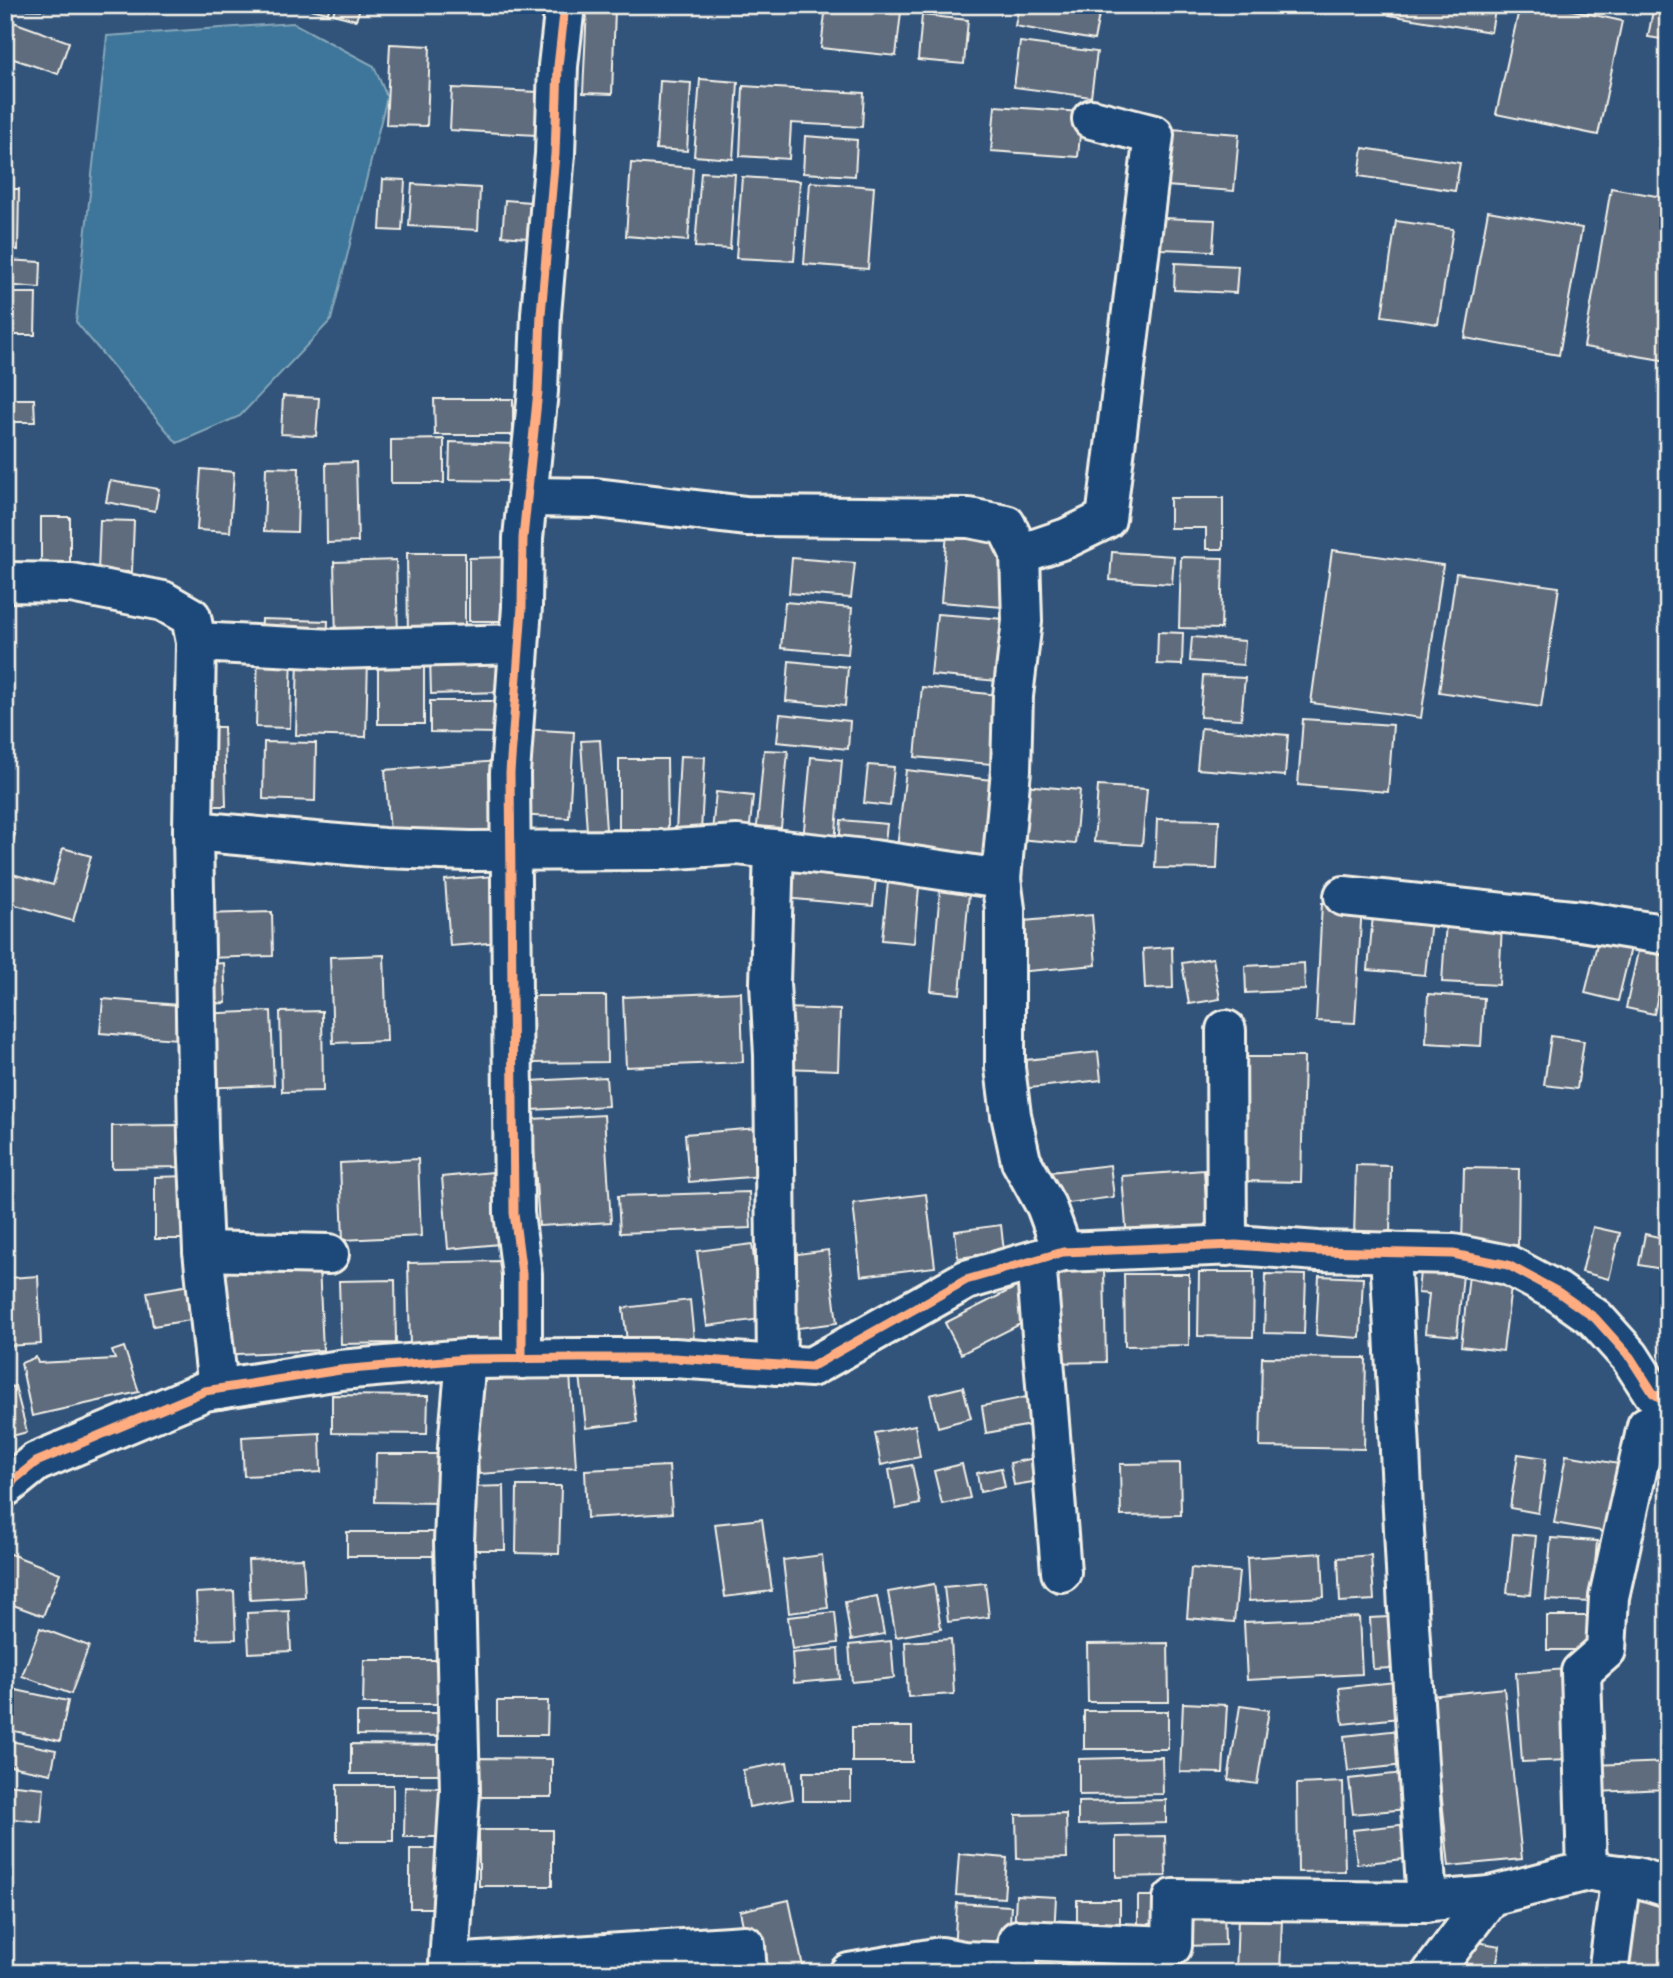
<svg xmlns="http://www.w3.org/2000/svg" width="1673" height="1978" viewBox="0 0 1673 1978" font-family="Sriracha,sans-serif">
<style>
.water{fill:#3e769a;stroke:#87a7b9;stroke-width:2}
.building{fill:#5f6c7e;stroke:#f4f1e8;stroke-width:2}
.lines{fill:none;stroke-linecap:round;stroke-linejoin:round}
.minor-casing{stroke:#f4f1e8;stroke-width:44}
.minor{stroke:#1f4a7a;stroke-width:38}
.cycleway-casing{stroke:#1f4a7a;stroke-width:13}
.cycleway{stroke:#ffac80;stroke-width:9}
</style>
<rect width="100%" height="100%" fill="#32547b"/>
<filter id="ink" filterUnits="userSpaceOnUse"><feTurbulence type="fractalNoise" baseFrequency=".0143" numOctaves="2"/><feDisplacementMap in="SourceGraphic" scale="14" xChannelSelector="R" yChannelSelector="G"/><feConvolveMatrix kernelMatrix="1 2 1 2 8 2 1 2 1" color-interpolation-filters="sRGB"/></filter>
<g filter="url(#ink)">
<path class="water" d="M293 23 374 66 387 97 331 320 240 416 177 443 76 322 107 36Z"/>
<g class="building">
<path d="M5 5H45V10L5 9Z"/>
<path d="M310 5H330L328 13 309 9Z"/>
<path d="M336 5H361L356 20 333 14Z"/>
<path d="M826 5 901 12 896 56 821 48Z"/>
<path d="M1019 5H1101L1094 40 1015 26Z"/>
<path d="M1391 5H1496L1491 32 1389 15Z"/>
<path d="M1520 5H1549L1622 21 1598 135 1496 114Z"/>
<path d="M1654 5H1668V40L1648 37Z"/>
<path d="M587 7 615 9 612 94 583 93Z"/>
<path d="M922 15 968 20 964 64 918 60Z"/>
<path d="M5 19 69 42 58 74 5 56Z"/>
<path d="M1020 42 1097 52 1091 97 1014 87Z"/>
<path d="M390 44 430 46 427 126 386 125Z"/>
<path d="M700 79 738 82 733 159 694 156Z"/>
<path d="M660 81 691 83 687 151 656 149Z"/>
<path d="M743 86 864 93 862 127 791 123 789 159 740 156Z"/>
<path d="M452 88 539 92 536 135 450 130Z"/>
<path d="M995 106 1082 112 1078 157 991 151Z"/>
<path d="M1171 129 1239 134 1234 191 1166 186Z"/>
<path d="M805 136 857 140 855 176 803 173Z"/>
<path d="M1363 148 1460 163 1455 191 1359 176Z"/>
<path d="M631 163 693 168 688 241 626 236Z"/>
<path d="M701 172 735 174 730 249 695 247Z"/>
<path d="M742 177 800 181 794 261 736 258Z"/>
<path d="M383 179 405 180 402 231 380 230Z"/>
<path d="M810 182 874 187 868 269 804 264Z"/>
<path d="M412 184 480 188 478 230 409 226Z"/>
<path d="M1611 188 1668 198V361L1584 347Z"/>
<path d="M5 189H19L18 250 5 248Z"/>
<path d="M505 200 530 202 527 238 502 236Z"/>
<path d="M1488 211 1582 228 1559 355 1465 338Z"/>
<path d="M1162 218 1215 220 1213 251 1161 249Z"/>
<path d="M1396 221 1453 229 1438 324 1382 316Z"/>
<path d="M5 260 41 262 40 288 5 285Z"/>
<path d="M1175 263 1238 266 1236 293 1174 290Z"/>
<path d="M5 293H36L35 335H5Z"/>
<path d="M283 396 319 398 316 436 281 434Z"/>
<path d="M5 399H34L35 422H5Z"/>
<path d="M434 399H513V435H435Z"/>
<path d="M444 439V483H391V440Z"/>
<path d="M450 442 515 444 514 481 449 480Z"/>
<path d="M356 462 358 542 327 543 326 463Z"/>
<path d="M266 467 299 468 297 532 264 531Z"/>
<path d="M201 469 234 472 230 532 197 530Z"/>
<path d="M110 481 159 489 155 511 106 502Z"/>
<path d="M1170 498H1223V549H1206V528H1170Z"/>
<path d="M41 517H70V565L41 566Z"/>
<path d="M100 520 134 521 132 572 98 571Z"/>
<path d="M947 533 1008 537 1002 607 941 602Z"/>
<path d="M1332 550 1443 565 1421 718 1311 703Z"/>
<path d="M1112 552 1174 556 1172 584 1110 580Z"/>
<path d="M407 553H465V638L408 639Z"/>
<path d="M511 557V621H469V558Z"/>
<path d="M1181 557 1223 558 1221 629 1179 628Z"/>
<path d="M792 558 855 563 851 598 789 593Z"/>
<path d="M396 560 398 637 336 639 334 562Z"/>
<path d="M1456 573 1559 587 1541 707 1439 692Z"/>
<path d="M785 602 852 608 848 654 781 648Z"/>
<path d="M937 614 1004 619 998 681 931 675Z"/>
<path d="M262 619 328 621 327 642 261 640Z"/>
<path d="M1158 632 1183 633 1182 665 1157 664Z"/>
<path d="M1192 637 1245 641 1243 665 1190 661Z"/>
<path d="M258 651H292L290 728 256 727Z"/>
<path d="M424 656V724H378V657Z"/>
<path d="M501 656V692L431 694 430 657Z"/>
<path d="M298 657 368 659 366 737 296 735Z"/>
<path d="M789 661 848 667 845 706 786 701Z"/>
<path d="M1203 676 1245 678 1241 719 1200 717Z"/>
<path d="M922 687 998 695 991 764 915 757Z"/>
<path d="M430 701H503V733L430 732Z"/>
<path d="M780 714 850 721 848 749 777 742Z"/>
<path d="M1303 719 1393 725 1388 792 1298 785Z"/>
<path d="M200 727H224L226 806H202Z"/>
<path d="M1201 728 1288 735 1285 776 1197 769Z"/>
<path d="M522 729 574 732 569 818 517 815Z"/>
<path d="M600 740 606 830 587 831 581 741Z"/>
<path d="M264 742 316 743 315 801 263 799Z"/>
<path d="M764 750 788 751 781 828 757 826Z"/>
<path d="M680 756 705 757 701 832 676 831Z"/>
<path d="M811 757 842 760 835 843 803 840Z"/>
<path d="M619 759H667L668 829H619Z"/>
<path d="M498 761 504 835 391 845 385 770Z"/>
<path d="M868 765 894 767 890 806 864 803Z"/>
<path d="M906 770 992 780 983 867 896 857Z"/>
<path d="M1023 785 1080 790 1075 844 1018 839Z"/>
<path d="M1098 786 1147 789 1142 845 1094 842Z"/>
<path d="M716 792 753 796 749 835 712 832Z"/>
<path d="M1157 819 1219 820 1217 869 1155 868Z"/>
<path d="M841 820 887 824 884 851 839 847Z"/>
<path d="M5 832 15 834 5 867Z"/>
<path d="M63 848 91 856 73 921 5 902V872L53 885Z"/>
<path d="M788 863 877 870 873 906 784 898Z"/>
<path d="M889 873 920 876 914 943 882 940Z"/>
<path d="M495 876 501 942 450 946 445 880Z"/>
<path d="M941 879 970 882 960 994 931 991Z"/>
<path d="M1322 903 1362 904 1355 1023 1316 1021Z"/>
<path d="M272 912 273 956 205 958 203 914Z"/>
<path d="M1092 915 1096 965 1017 972 1012 922Z"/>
<path d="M1373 915 1431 920 1425 975 1368 970Z"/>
<path d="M1446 921 1502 924 1499 985 1442 982Z"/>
<path d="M1600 932 1633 939 1618 1001 1585 993Z"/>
<path d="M1641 937 1668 946 1654 1014 1626 1008Z"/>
<path d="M1172 947 1173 988 1145 989 1143 949Z"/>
<path d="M384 955 387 1041 333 1043 330 957Z"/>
<path d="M1213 958 1220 999 1189 1004 1182 963Z"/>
<path d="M224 963 226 1003 201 1004 199 965Z"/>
<path d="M1304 963 1305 990 1246 993 1245 966Z"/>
<path d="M741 992 743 1062 626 1067 623 997Z"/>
<path d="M1428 994 1484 998 1481 1046 1426 1043Z"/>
<path d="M533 996H606L607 1062 533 1063Z"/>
<path d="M103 999 179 1005 177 1039 100 1033Z"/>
<path d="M785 1008 840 1010 838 1070 783 1068Z"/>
<path d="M271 1011 274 1085 200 1088 198 1014Z"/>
<path d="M322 1011 323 1091 282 1092 280 1012Z"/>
<path d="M1668 1017V1074L1660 1073Z"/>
<path d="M1551 1036 1584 1041 1577 1089 1544 1085Z"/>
<path d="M1098 1052 1101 1080 1021 1089 1017 1061Z"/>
<path d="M1245 1057H1304L1301 1182 1242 1181Z"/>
<path d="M606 1077 608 1106 531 1110 530 1081Z"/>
<path d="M604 1115 611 1222 539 1226 532 1119Z"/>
<path d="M182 1125V1167L112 1168V1126Z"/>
<path d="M758 1128 762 1176 689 1182 685 1134Z"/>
<path d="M418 1159 421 1236 343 1240 340 1163Z"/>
<path d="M1110 1165 1114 1197 1046 1206 1042 1173Z"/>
<path d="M1356 1165 1391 1166 1390 1238H1354Z"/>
<path d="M1464 1168 1519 1169 1518 1245 1462 1244Z"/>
<path d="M1204 1170 1208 1232 1127 1239 1122 1176Z"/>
<path d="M492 1172 499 1244 448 1249 442 1177Z"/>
<path d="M188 1176V1239H155V1177Z"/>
<path d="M749 1192 751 1228 620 1233 618 1196Z"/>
<path d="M926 1194 935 1267 861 1276 853 1203Z"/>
<path d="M1001 1225 1004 1252 958 1258 955 1231Z"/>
<path d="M1593 1227 1620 1233 1609 1279 1582 1272Z"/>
<path d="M1645 1234 1668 1239V1270L1639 1265Z"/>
<path d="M752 1244 762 1319 707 1326 697 1251Z"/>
<path d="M828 1250 837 1323 791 1329 782 1256Z"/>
<path d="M1421 1260 1464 1264 1457 1336 1425 1333 1429 1294 1418 1293Z"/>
<path d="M502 1261 504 1344 410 1346 408 1263Z"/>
<path d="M319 1265 323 1350 217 1355 213 1270Z"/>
<path d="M1104 1269 1106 1362 1047 1363 1046 1270Z"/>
<path d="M1199 1272H1254L1253 1337 1198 1336Z"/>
<path d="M1124 1274H1189V1345L1125 1346Z"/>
<path d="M1266 1274 1306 1275 1304 1334 1264 1333Z"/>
<path d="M1469 1275 1512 1279 1503 1351 1461 1346Z"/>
<path d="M38 1276 41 1344 5 1346V1306H11L10 1278Z"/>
<path d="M1319 1276 1363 1278 1360 1338 1316 1335Z"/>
<path d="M395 1280 396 1343 341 1344 339 1281Z"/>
<path d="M190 1285 197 1319 153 1326 147 1292Z"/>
<path d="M1018 1286 1034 1317 961 1354 945 1323Z"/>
<path d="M690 1300 694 1340 628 1349 623 1308Z"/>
<path d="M1661 1328H1668V1371L1666 1370Z"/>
<path d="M124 1347 139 1392 32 1416 21 1363 36 1357 38 1363 115 1359 112 1351Z"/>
<path d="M1262 1357 1366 1358 1364 1449 1260 1447Z"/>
<path d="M630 1369 637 1422 586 1428 580 1375Z"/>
<path d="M570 1374 576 1467 479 1474 473 1381Z"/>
<path d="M15 1386 27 1432 5 1438V1389Z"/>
<path d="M963 1387 971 1418 938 1427 930 1395Z"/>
<path d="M332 1395 428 1396 427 1434 332 1433Z"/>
<path d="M1032 1396 1037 1424 986 1433 982 1406Z"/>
<path d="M915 1425 920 1457 881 1465 875 1433Z"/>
<path d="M320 1433 321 1472 244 1476 242 1437Z"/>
<path d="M376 1454H441V1503L375 1502Z"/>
<path d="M1518 1454 1546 1458 1538 1513 1510 1508Z"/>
<path d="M1566 1455 1619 1464 1607 1532 1554 1523Z"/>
<path d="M1040 1457 1045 1480 1014 1485 1010 1463Z"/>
<path d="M1180 1463 1181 1515 1121 1516 1120 1464Z"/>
<path d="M962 1464 970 1498 942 1504 934 1471Z"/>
<path d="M912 1465 920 1504 896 1509 889 1470Z"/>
<path d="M669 1466 672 1513 587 1518 585 1470Z"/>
<path d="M1001 1468 1005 1487 980 1492 977 1473Z"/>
<path d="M504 1486 505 1550H471L470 1487Z"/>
<path d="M517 1486H561L559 1554 516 1553Z"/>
<path d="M762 1519 772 1591 725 1597 715 1524Z"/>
<rect x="347" y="1532" width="97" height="24"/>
<path d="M1513 1534 1536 1536 1530 1595 1507 1593Z"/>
<path d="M1551 1538 1597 1541 1592 1602 1546 1600Z"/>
<path d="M5 1552 60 1573 43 1616 5 1602Z"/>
<path d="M1322 1553 1324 1597 1249 1601 1247 1558Z"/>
<path d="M822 1555 828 1608 789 1613 783 1560Z"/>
<path d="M1371 1555 1374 1600 1340 1602 1338 1558Z"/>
<path d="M303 1558 305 1597 250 1600 248 1560Z"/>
<path d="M1191 1568 1239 1572 1234 1622 1187 1618Z"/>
<path d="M985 1583 989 1617 948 1622 944 1587Z"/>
<path d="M934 1584 941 1629 896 1637 888 1592Z"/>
<path d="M234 1591 236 1639 198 1640 196 1593Z"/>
<path d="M877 1596 884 1634 851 1640 845 1602Z"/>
<path d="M289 1611 291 1651 249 1653 247 1613Z"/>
<path d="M835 1612 838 1643 792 1649 788 1617Z"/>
<path d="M1408 1616 1411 1667 1373 1669 1370 1618Z"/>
<rect x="1547" y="1616" width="59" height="34"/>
<path d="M1359 1617 1362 1674 1247 1680 1244 1622Z"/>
<path d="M5 1619 12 1622 5 1637Z"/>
<path d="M40 1628 89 1646 71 1694 22 1676Z"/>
<path d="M951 1639 954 1694 908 1697 905 1642Z"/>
<path d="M891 1641 894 1678 852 1682 849 1645Z"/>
<path d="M1168 1643 1169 1702H1088L1087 1644Z"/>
<path d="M838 1649 840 1679 794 1683 792 1653Z"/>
<path d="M364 1660H443L442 1704H363Z"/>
<path d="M1566 1669 1567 1760 1522 1762 1516 1673Z"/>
<path d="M1395 1682 1399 1718 1343 1724 1339 1688Z"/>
<path d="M1504 1688 1522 1859 1449 1866 1431 1696Z"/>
<path d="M11 1689 68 1701 60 1741 5 1729V1714Z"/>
<path d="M497 1701H548L547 1735H497Z"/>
<path d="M1183 1703 1227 1705 1223 1773 1180 1772Z"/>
<path d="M1240 1706 1269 1710 1257 1784 1228 1780Z"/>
<rect x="1084" y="1711" width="84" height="38"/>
<path d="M357 1713H444V1736L357 1735Z"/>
<rect x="852" y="1727" width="60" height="35"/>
<path d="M1400 1730 1404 1765 1348 1771 1344 1736Z"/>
<path d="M5 1740 56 1750 51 1774 5 1765Z"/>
<path d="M351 1744 449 1745V1774H351Z"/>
<path d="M1162 1757 1163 1794 1079 1795V1759Z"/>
<path d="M479 1758 552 1759V1797H478Z"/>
<path d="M787 1762 793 1799 749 1807 743 1770Z"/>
<path d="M1668 1762V1789L1595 1792 1594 1765Z"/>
<rect x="803" y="1772" width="48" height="29"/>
<path d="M1403 1773 1407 1809 1353 1814 1349 1779Z"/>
<path d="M1343 1782 1345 1871 1298 1872 1297 1784Z"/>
<path d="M5 1784 44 1788 41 1822 5 1818Z"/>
<rect x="337" y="1785" width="56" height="56"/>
<path d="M405 1787 447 1788 446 1837H404Z"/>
<path d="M1166 1800V1823L1078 1825V1802Z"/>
<path d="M1066 1814 1067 1858 1017 1859 1016 1815Z"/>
<path d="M1409 1824 1413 1858 1357 1864 1353 1830Z"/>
<rect x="479" y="1830" width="73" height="56"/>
<path d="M1165 1836 1166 1876 1116 1877V1837Z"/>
<rect x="410" y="1849" width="33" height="59"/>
<path d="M959 1854 1007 1858 1004 1898 956 1895Z"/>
<path d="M1016 1895 1056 1897 1054 1935 1014 1934Z"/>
<path d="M1138 1896H1162L1163 1943H1138Z"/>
<path d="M1629 1896 1668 1902V1973H1617Z"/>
<path d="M789 1900 803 1967 776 1973H753L740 1911Z"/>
<rect x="1077" y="1900" width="43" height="36"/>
<path d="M957 1903 1011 1906 1008 1954 954 1950Z"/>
<path d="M1181 1906 1224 1907 1225 1945 1181 1946Z"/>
<path d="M1238 1917 1282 1918 1280 1973H1236Z"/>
<path d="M1471 1941 1500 1946 1495 1973H1453Z"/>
<path d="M1025 1943 1068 1944 1067 1973H1024Z"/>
<path d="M1157 1949 1158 1973H1114V1950Z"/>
<path d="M744 1952 746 1973H675L673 1962Z"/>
<path d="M664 1958 667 1973H601Z"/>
</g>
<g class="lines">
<defs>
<g id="minor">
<path d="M527 497 596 498 746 516 969 518 1006 525 1020 554 1022 621 1013 696 1011 770 1001 879"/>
<path d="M1020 554 1067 538 1106 519 1154 135 1092 119"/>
<path d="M5 582 71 583 163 601 191 617 196 642 193 831 198 1138 203 1251 218 1389"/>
<path d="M196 642 334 649 518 644"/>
<path d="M193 831 383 848 470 851 660 850 737 845 874 860 1001 879 1005 909V1068L1011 1115 1021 1161 1046 1206 1063 1252"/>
<path d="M774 849 770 983 774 1055 777 1365"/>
<path d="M1344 896 1581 921 1668 935"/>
<path d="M1226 1030 1227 1246"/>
<path d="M203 1251 329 1254"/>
<path d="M1390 1252 1408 1609 1427 1902"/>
<path d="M1036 1260 1061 1572"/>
<path d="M466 1359 458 1447 454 1542 460 1791 449 1964 745 1945 747 1973"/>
<path d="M522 1359V1274L514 1213 510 773 522 607 523 538 538 391 541 314 555 154 558 66 565 5"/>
<path d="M5 1487 36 1462 205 1391 340 1370 466 1359 581 1358H674L811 1367 966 1280 1063 1252 1236 1245 1318 1251 1453 1254 1508 1265 1558 1292 1595 1318 1630 1357 1653 1393 1668 1403"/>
<path d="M1596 1872 1636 1877 1668 1887"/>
<path d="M849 1973 941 1957 963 1961 1017 1963 1018 1940 1172 1946 1173 1899 1419 1902 1490 1896"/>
<path d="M1432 1973 1490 1896 1587 1871 1581 1672 1606 1650 1609 1597 1647 1426 1668 1423"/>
<path d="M1608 1973 1621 1875"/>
</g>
</defs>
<use href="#minor" class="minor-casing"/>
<use href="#minor" class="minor"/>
<defs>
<g id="cycleway">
<path d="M522 1359V1274L514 1213 510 773 522 607 523 538 538 391 541 314 555 154 558 66 565 5"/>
<path d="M5 1487 36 1462 205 1391 340 1370 466 1359 581 1358H674L811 1367 966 1280 1063 1252 1236 1245 1318 1251 1453 1254 1508 1265 1558 1292 1595 1318 1630 1357 1653 1393 1668 1403"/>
</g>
</defs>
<use href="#cycleway" class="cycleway-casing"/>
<use href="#cycleway" class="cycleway"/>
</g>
</g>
<rect width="1673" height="1978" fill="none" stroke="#1f4a7a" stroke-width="28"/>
<rect x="14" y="14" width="1645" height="1950" fill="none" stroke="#f4f1e8" stroke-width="2.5" filter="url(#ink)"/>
</svg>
